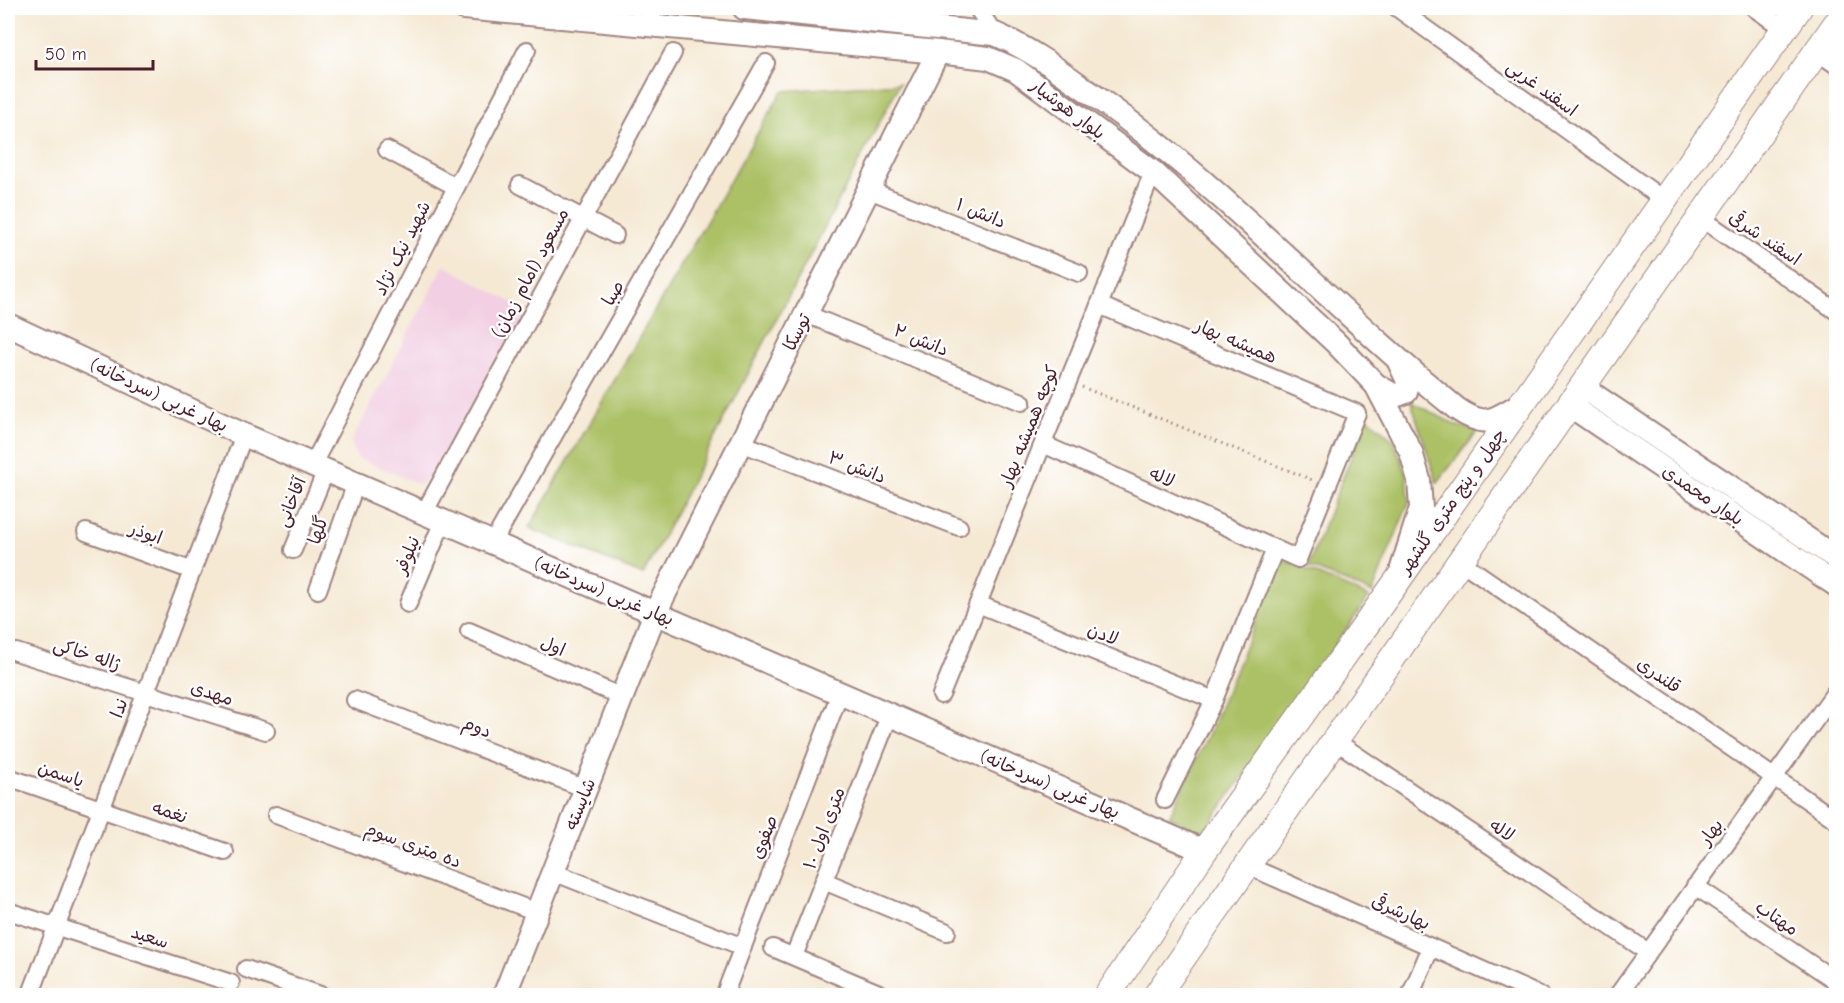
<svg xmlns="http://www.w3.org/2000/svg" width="1844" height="1003" viewBox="0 0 1844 1003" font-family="'Comic Neue','Playpen Sans Arabic',sans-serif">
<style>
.built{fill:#f2cfe2}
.green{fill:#acc166;stroke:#7b7048;stroke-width:1.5}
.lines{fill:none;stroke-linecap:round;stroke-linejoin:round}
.street-casing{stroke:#a08480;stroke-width:20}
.secondary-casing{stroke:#a08480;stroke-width:26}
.primary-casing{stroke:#a08480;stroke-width:28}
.path{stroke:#a08480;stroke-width:3;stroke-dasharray:1.5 4.5;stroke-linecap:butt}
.street{stroke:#fff;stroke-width:16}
.secondary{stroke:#fff;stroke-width:22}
.primary{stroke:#fff;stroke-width:26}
.labels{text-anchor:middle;stroke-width:5;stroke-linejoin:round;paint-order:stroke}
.street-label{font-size:18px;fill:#4a1f2b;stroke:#fff}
</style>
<rect width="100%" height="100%" fill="#fff"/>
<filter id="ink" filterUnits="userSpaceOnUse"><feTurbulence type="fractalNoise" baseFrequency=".0167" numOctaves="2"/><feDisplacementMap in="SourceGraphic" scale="12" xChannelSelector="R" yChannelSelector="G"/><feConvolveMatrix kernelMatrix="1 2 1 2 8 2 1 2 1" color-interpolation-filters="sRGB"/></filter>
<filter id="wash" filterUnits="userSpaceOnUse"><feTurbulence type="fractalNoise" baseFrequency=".008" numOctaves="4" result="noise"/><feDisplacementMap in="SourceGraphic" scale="24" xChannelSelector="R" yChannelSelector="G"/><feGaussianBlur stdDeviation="1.35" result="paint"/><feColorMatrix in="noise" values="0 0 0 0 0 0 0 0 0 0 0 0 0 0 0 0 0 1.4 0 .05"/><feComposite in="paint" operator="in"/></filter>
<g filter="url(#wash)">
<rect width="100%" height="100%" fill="#f5e9d4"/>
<path class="built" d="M444 265 528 311 441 474 419 484 357 458 351 442Z"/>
<g class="green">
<path d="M900 83 643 575 529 528 782 91Z"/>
<path d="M1411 402 1458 426 1479 430 1437 483Z"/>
<path d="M1367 417 1393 440 1407 474 1409 502 1372 593 1308 566Z"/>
<path d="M1282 559 1369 597 1204 832 1169 817 1211 729Z"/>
</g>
</g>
<g filter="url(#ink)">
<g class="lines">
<defs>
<g id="street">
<path d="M977 8 995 34"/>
<path d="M1397 8 1664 200"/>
<path d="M1754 8 1784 29"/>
<path d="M1817 52 1836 65"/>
<path d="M387 150 456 187"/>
<path d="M520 185 615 235"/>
<path d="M869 190 1079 273"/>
<path d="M1701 218 1836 311"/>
<path d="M806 314 1022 402"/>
<path d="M741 443 959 527"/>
<path d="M1043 444 1298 559 1357 413 1099 305"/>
<path d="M313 464 527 50"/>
<path d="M424 513 673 53"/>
<path d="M86 532 193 571"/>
<path d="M493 542 766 63"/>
<path d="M293 550 326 470"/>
<path d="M1460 561 1836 820"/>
<path d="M318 590 356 483"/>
<path d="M408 604 443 521"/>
<path d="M978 604 1214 700"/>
<path d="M469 631 622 697"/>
<path d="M16 652 266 731"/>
<path d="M941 695 1153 172"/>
<path d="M355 700 586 789"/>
<path d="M1334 740 1648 952"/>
<path d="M8 777 225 852"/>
<path d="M1165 800 1214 700 1275 549"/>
<path d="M276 815 537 912"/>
<path d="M1246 865 1541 996"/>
<path d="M553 872 743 947"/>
<path d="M824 881 947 932"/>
<path d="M1695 886 1836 981"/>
<path d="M8 911 231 983"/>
<path d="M773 948 886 996"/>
<path d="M794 956 890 714"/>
<path d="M246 969 323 996"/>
<path d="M30 996 244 435"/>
<path d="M724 996 840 693"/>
<path d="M1410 996 1431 947"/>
<path d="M1617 996 1836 691"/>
</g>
<g id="secondary">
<path d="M464 8 938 52 988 58 1016 70 1153 172 1336 343 1376 385 1411 452 1419 480 1421 508 1402 568"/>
<path d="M744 8 995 34C1033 50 1065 75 1099 99 1228 190 1334 310 1457 409 1483 427 1492 422 1517 406"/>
<path d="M8 325 244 435 1204 851"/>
<path d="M1376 385 1395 396 1406 392 1408 381 1399 362"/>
<path d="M1582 387 1836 558"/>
<path d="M1569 405 1836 585"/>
<path d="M504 996 655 613 938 52"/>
</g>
<g id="primary">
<path d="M1107 996 1204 851 1398 580 1799 8"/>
<path d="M1156 996 1836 24"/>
</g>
</defs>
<use href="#street" class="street-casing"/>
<use href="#secondary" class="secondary-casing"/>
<use href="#primary" class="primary-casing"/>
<path class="path" d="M1082 387 1315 481"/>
<use href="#street" class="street"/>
<use href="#secondary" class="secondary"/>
<use href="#primary" class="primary"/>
</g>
</g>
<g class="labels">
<g class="street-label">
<text transform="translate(1542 88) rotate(36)" y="6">اسفند غربی</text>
<text transform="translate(1068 109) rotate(37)" y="6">بلوار هوشیار</text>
<text transform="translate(981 213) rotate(22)" y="6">دانش ۱</text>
<text transform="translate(1765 238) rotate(34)" y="6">اسفند شرقی</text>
<text transform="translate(402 248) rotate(-63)" y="6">شهید نیک نژاد</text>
<text transform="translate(530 273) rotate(-62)" y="6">مسعود (امام زمان)</text>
<text transform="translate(613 293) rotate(-60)" y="6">صبا</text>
<text transform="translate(797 332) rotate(-63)" y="6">توسکا</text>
<text transform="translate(921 340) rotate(22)" y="6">دانش ۲</text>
<text transform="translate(1236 341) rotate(23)" y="6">همیشه بهار</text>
<text transform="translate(159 395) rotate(25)" y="6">بهار غربی (سردخانه)</text>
<text transform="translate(1029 426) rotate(-68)" y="6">کوچه همیشه بهار</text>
<text transform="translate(857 467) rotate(21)" y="6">دانش ۳</text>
<text transform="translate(1162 477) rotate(24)" y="6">لاله</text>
<text transform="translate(1703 495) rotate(34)" y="6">بلوار محمدی</text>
<text transform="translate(1452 501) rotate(-55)" y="6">چهل و پنج متری گلشهر</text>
<text transform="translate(291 502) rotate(-68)" y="6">آقاخانی</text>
<text transform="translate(318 530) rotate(-71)" y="6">گلها</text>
<text transform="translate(146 533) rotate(20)" y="6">ابوذر</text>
<text transform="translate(407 555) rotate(-67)" y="6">نیلوفر</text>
<text transform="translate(604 591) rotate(23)" y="6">بهار غربی (سردخانه)</text>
<text transform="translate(1103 634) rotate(22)" y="6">لادن</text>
<text transform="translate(553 646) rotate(23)" y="6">اول</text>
<text transform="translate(87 654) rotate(18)" y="6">ژاله خاکی</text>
<text transform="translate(1659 675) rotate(35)" y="6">قلندری</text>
<text transform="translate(212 693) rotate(18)" y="6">مهدی</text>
<text transform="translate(119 708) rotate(-69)" y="6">ندا</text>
<text transform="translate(477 727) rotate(21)" y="6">دوم</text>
<text transform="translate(61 774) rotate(19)" y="6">یاسمن</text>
<text transform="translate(1050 784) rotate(23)" y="6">بهار غربی (سردخانه)</text>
<text transform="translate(580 804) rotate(-68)" y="6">شایسته</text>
<text transform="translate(170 812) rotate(19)" y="6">نغمه</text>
<text transform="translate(824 828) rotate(-69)" y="6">۱۰ متری اول</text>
<text transform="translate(1502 830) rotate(34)" y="6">لاله</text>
<text transform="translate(1711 832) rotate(-54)" y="6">بهار</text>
<text transform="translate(764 837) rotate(-69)" y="6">صفوی</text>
<text transform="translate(413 845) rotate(20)" y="6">ده متری سوم</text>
<text transform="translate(1401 912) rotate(24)" y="6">بهارشرقی</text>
<text transform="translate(1777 918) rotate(34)" y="6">مهتاب</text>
<text transform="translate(150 937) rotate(18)" y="6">سعید</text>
</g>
</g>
<rect width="1844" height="1003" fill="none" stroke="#fff" stroke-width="30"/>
<path d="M36 60v9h117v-9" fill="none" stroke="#4a1f2b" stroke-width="3"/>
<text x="45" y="60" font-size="18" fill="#4a1f2b" stroke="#ffffff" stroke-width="4.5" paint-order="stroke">50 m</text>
</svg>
